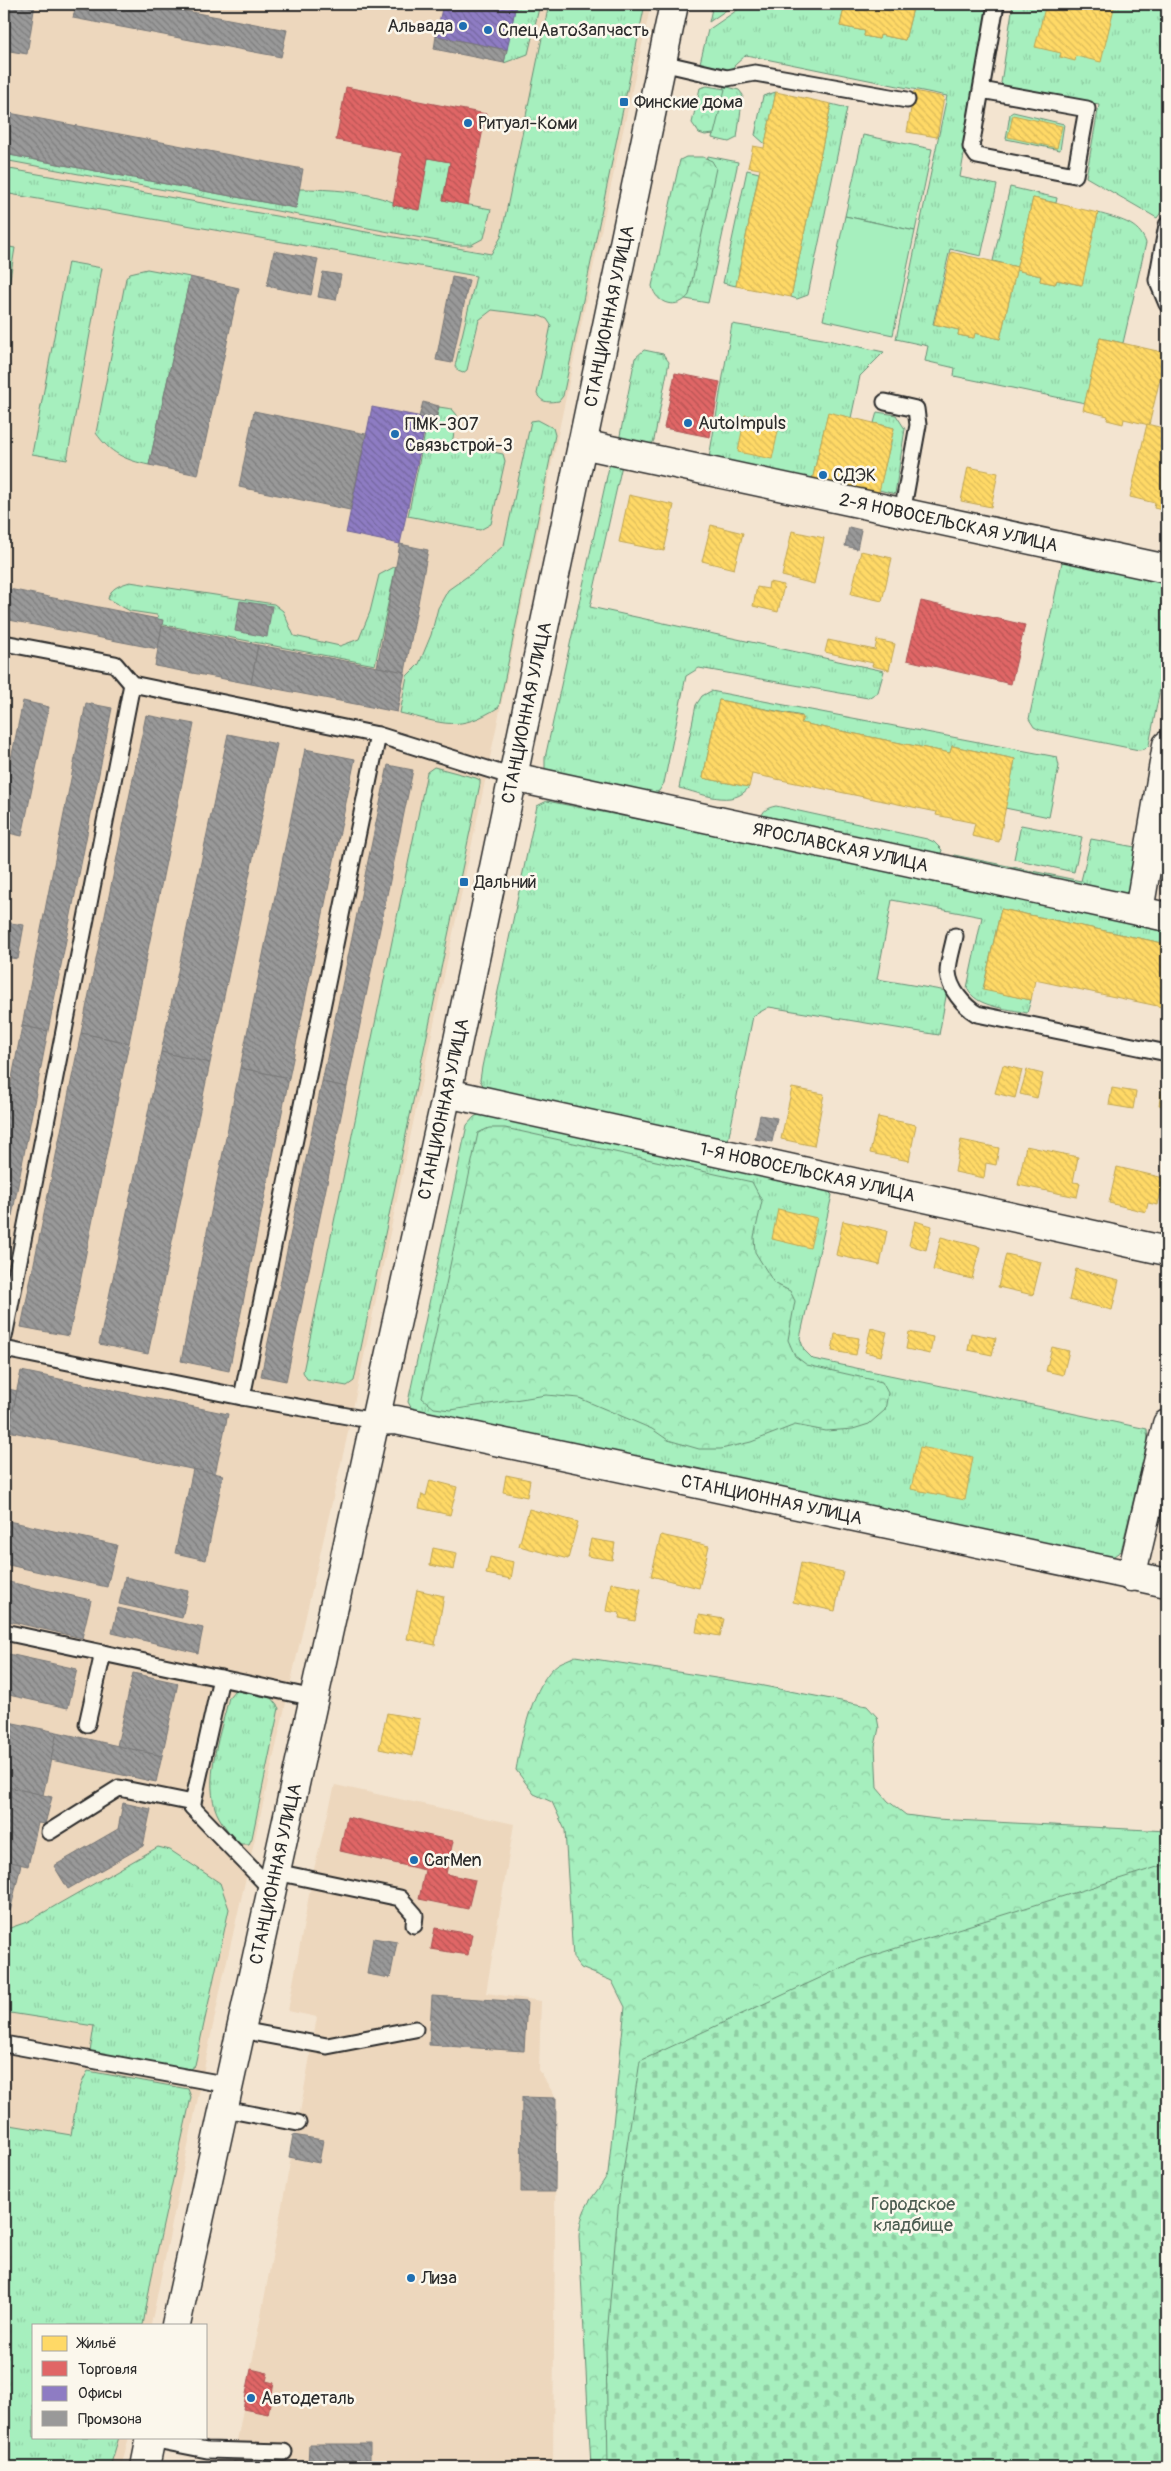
<svg xmlns="http://www.w3.org/2000/svg" width="1171" height="2471" viewBox="0 0 1171 2471" font-family="Pangolin,sans-serif">
<style>
.built{fill:#edd7bd}
.grass{fill:url(#grass-tufts);stroke:#688d74}
.forest{fill:url(#forest-crowns);stroke:#688d74}
.cemetery{fill:url(#cemetery-stones);stroke:#688d74}
.pitch{fill:#a6efbe;stroke:#688d74}
.homes{fill:url(#homes-back-hatch);stroke:#bfa554}
.shops{fill:url(#shops-back-hatch);stroke:#aa5454}
.offices{fill:url(#offices-back-hatch);stroke:#706495}
.industry{fill:url(#industry-back-hatch);stroke:#787878}
.lines{fill:none;stroke-linecap:round;stroke-linejoin:round}
.service-casing{stroke:#2b2b2b;stroke-width:19}
.minor-casing{stroke:#2b2b2b;stroke-width:31}
.tertiary-casing{stroke:#2b2b2b;stroke-width:31}
.service{stroke:#fbf7ec;stroke-width:15}
.minor{stroke:#fbf7ec;stroke-width:28}
.tertiary{stroke:#fbf7ec;stroke-width:28}
.poi-dot{fill:#1f6fb2;stroke:#fbf7ec;stroke-width:2}
.labels{text-anchor:middle;stroke-width:5;stroke-linejoin:round;paint-order:stroke}
.poi-label{font-size:18px;fill:#2b2b2b;stroke:#fbf7ec;text-anchor:start}
.street-label{font-size:18px;fill:#2b2b2b;stroke:#fbf7ec}
.park-label{font-size:18px;fill:#4a5c50;stroke:#fbf7ec}
</style>
<defs>
<pattern id="grass-tufts" width="24" height="20" patternUnits="userSpaceOnUse" patternTransform="scale(1.25)"><rect width="24" height="20" fill="#a6efbe"/><path d="M3 7l-1-3M5 7V3M7 7l1-3M15 17l-1-3M17 17v-4M19 17l1-3" fill="none" stroke="#8fcda3"/></pattern>
<pattern id="forest-crowns" width="20" height="18" patternUnits="userSpaceOnUse" patternTransform="scale(1.25)"><rect width="20" height="18" fill="#a6efbe"/><path d="M2 6a3 3 0 1 1 6 0M12 15a3 3 0 1 1 6 0" fill="none" stroke="#8fcda3"/></pattern>
<pattern id="cemetery-stones" width="16" height="16" patternUnits="userSpaceOnUse" patternTransform="scale(1.25)"><rect width="16" height="16" fill="#a6efbe"/><path d="M2 7V4a2 2 0 0 1 4 0v3zM10 15v-3a2 2 0 0 1 4 0v3z" fill="#8fcda3"/></pattern>
<pattern id="homes-back-hatch" width="6" height="6" patternUnits="userSpaceOnUse" patternTransform="scale(1.25)"><rect width="6" height="6" fill="#ffd966"/><path d="M-1 5l2 2M0 0l6 6M5-1l2 2" fill="none" stroke="#dbba59"/></pattern>
<pattern id="shops-back-hatch" width="6" height="6" patternUnits="userSpaceOnUse" patternTransform="scale(1.25)"><rect width="6" height="6" fill="#e06666"/><path d="M-1 5l2 2M0 0l6 6M5-1l2 2" fill="none" stroke="#b65454"/></pattern>
<pattern id="offices-back-hatch" width="6" height="6" patternUnits="userSpaceOnUse" patternTransform="scale(1.25)"><rect width="6" height="6" fill="#8e7cc3"/><path d="M-1 5l2 2M0 0l6 6M5-1l2 2" fill="none" stroke="#74669f"/></pattern>
<pattern id="industry-back-hatch" width="6" height="6" patternUnits="userSpaceOnUse" patternTransform="scale(1.25)"><rect width="6" height="6" fill="#999"/><path d="M-1 5l2 2M0 0l6 6M5-1l2 2" fill="none" stroke="#7d7d7d"/></pattern>
</defs>
<rect width="100%" height="100%" fill="#f3e4d0"/>
<filter id="ink" filterUnits="userSpaceOnUse"><feTurbulence type="fractalNoise" baseFrequency=".02" numOctaves="2"/><feDisplacementMap in="SourceGraphic" scale="10" xChannelSelector="R" yChannelSelector="G"/><feConvolveMatrix kernelMatrix="1 2 1 2 8 2 1 2 1" color-interpolation-filters="sRGB"/></filter>
<g filter="url(#ink)">
<g class="built">
<path d="M4,4H651L599,240L347,1437L222,1982L151,2325H34V2437H129L121,2467H4Z"/>
<path d="M335,1785L514,1824L486,1993L541,2001L539,2070L556,2098L553,2467H232L291,2158L289,2157L293,2135H296L317,2017L288,2011L313,1873Z"/>
</g>
<g class="grass">
<path d="M516,4H540L528,54L504,63Z"/>
<path d="M549,4H645L563,396L559,401C550,402 542,404 537,394L551,325L547,319L540,316L492,310L479,320L467,370L463,373L458,371L455,366L476,276L4,193V168L491,254L501,237Z"/>
<path d="M713,4H735L709,22Z"/>
<path d="M746,4H845L840,26L865,31L864,36L879,39L880,35L905,40L914,4H991L960,177L997,185L981,256L950,249L933,324L959,330L958,335L973,338L975,333L1000,339L1016,270L1041,276L1040,281L1055,284L1057,280L1081,285L1098,213C1118,219 1139,222 1146,243L1123,343L1100,338L1085,403L954,376L955,368L925,361L928,346L896,339L947,96L746,55L734,66L729,74L699,67L708,30Z"/>
<path d="M1013,4H1167V175L1162,211L1157,218L1086,177L1099,105L1005,87L1001,83Z"/>
<path d="M724,86L739,90L743,95L737,138L729,142L712,138Z"/>
<path d="M776,92L765,144L755,135L763,96Z"/>
<path d="M831,104L847,108L808,295L797,299L791,297Z"/>
<path d="M1013,112L1064,124L1060,150L1006,139L1010,114Z"/>
<path d="M863,135L932,149L915,231L845,216Z"/>
<path d="M4,154L295,208L299,189C332,189 363,191 393,202V205L418,210L428,158L450,162L443,200L491,209L484,238L471,245H459L4,160Z"/>
<path d="M708,156L738,162L708,303L680,298Z"/>
<path d="M747,170L759,173L736,286L723,283Z"/>
<path d="M1010,187L1057,198L1056,203L1033,198L1017,267L993,261Z"/>
<path d="M4,246L15,248L4,315Z"/>
<path d="M68,262L102,268L67,460L32,454Z"/>
<path d="M147,269L190,277L149,465C125,460 110,453 96,433L126,278L130,273Z"/>
<path d="M732,324L823,339L884,352L860,376L851,418L828,413L811,485L709,458Z"/>
<path d="M644,350L663,354L669,362L654,440L650,448L619,441L635,358Z"/>
<path d="M439,407L452,409L457,415L452,444L503,454L505,461L491,524L480,530L408,516L428,419L436,421Z"/>
<path d="M877,412L896,415L905,429L895,494L879,490L894,428L874,423Z"/>
<path d="M538,420L553,428L555,435L499,707C458,733 444,723 400,713L407,676L419,664L431,635L438,608L448,590L479,568L504,545L531,421Z"/>
<path d="M611,458L622,465L590,607L884,671L878,692L868,698L699,668L686,676L664,783L659,791L650,795L545,774V758Z"/>
<path d="M1071,560L1167,580V653L1149,745L1145,749L1139,750L1040,730L1034,727L1029,719L1062,562Z"/>
<path d="M396,566L375,665L159,624L157,615L130,611L108,599C110,588 120,585 130,582L274,604L283,611L294,636L340,646L359,639L370,612L379,575Z"/>
<path d="M711,691L1057,757L1059,766L1049,817L1005,808L1015,759L952,746L950,753L801,723L802,716L719,700L703,778L749,787C733,809 701,793 679,788L696,705L702,696Z"/>
<path d="M434,767L476,778L480,780V784L354,1381L347,1386L307,1379L303,1372L427,772Z"/>
<path d="M1148,778L1130,895L961,866L954,855L1081,881L1091,839L1135,847Z"/>
<path d="M547,801L893,870L1167,929V944L1001,909L983,989L1031,1000L1027,1013C1008,1008 976,1008 967,988L982,917L892,900L877,979L947,991L939,1035L769,1007L753,1016L728,1141L486,1091L480,1080L482,1067L537,806Z"/>
<path d="M776,806L927,839L934,842L942,850L939,859L760,821C763,810 766,808 776,806Z"/>
<path d="M1021,825L1082,837L1074,872L1014,859Z"/>
<path d="M484,1112L827,1190L832,1195L800,1338L804,1350L813,1359L1147,1429L1148,1440L1121,1551L1111,1558L413,1411L408,1402L467,1125L474,1117Z"/>
<path d="M235,1690L271,1698L279,1708L252,1838L249,1844H238C230,1833 219,1821 215,1808C205,1773 221,1732 229,1697Z"/>
<path d="M158,1847L170,1850L220,1883L229,1909L195,2065L189,2070L90,2052L94,2026L4,2012V1930L27,1922Z"/>
<path d="M88,2071L188,2089L191,2097L151,2280L143,2325H34V2437H119L110,2467H4V2124L71,2135C75,2113 76,2090 88,2071Z"/>
</g>
<g class="forest">
<path d="M707,86L725,89L714,134L705,135L699,133L692,123L700,88Z"/>
<path d="M686,157H703L712,161L716,168L689,295C678,310 656,305 652,286L680,160Z"/>
<path d="M489,1128H505L752,1182L762,1201L754,1237L755,1252L774,1283L790,1291L795,1301L788,1340L795,1356L807,1365L882,1382L888,1393L885,1410L869,1424L853,1429L826,1431L795,1425L751,1442L721,1449H699L668,1440L652,1429L579,1398L546,1395L451,1410L434,1408L422,1398L478,1133Z"/>
<path d="M575,1656L748,1683L867,1706L877,1717L879,1728L875,1746L877,1788L888,1801L906,1815L936,1819L1167,1831V2467H591L579,2236C582,2202 593,2200 608,2174L625,2007L612,1981L581,1968L573,1958L565,1830L552,1802L534,1794L516,1770C521,1742 533,1681 558,1664C563,1661 570,1659 575,1656Z"/>
</g>
<path class="cemetery" d="M1167,1864V2467H608L606,2347L619,2198L640,2061L861,1959Z"/>
<path class="pitch" d="M845,216L915,231L893,335L823,320Z"/>
<g class="homes">
<path d="M845,4H914L905,40L880,35L879,39L864,36L865,31L840,26Z"/>
<path d="M1046,4H1115L1101,62L1076,56L1075,61L1060,57L1061,53L1035,47Z"/>
<path d="M914,91L944,97L937,137L907,132Z"/>
<path d="M776,92L831,104L791,297L736,286L760,169L748,167L753,146L764,148Z"/>
<path d="M1013,115L1062,126L1057,148L1008,137Z"/>
<path d="M1033,198L1098,213L1082,285L1057,280L1055,284L1040,281L1041,276L1016,270Z"/>
<path d="M951,252L1017,267L1000,339L975,333L974,338L958,335L959,330L934,324Z"/>
<path d="M1100,338L1166,353L1149,425L1124,419L1123,424L1107,420L1108,416L1083,410Z"/>
<path d="M828,412L894,428L877,500L811,485Z"/>
<path d="M745,415L780,422L772,459L738,452Z"/>
<path d="M1147,424L1167,429V511L1154,508L1155,503L1130,497Z"/>
<path d="M968,467L998,473L991,507L961,501Z"/>
<path d="M629,495L674,505L664,551L619,542Z"/>
<path d="M711,525L743,533L734,569L702,561Z"/>
<path d="M792,531L824,538L814,584L782,576Z"/>
<path d="M861,551L892,558L882,601L851,594Z"/>
<path d="M769,582L784,585L778,612L753,606L757,587L768,589Z"/>
<path d="M828,640L875,650L877,640L895,644L889,670L872,666L873,663L825,652Z"/>
<path d="M719,700L803,717L801,723L950,753L952,746L1015,759L999,842L972,836L975,823L936,815L937,812L752,774L749,787L703,778Z"/>
<path d="M1001,909L1167,944V1008L1035,980L1031,1000L983,990Z"/>
<path d="M1003,1065L1022,1070L1015,1098L995,1093Z"/>
<path d="M1027,1070L1043,1074L1037,1098L1020,1094Z"/>
<path d="M792,1088L824,1094L814,1146L781,1139Z"/>
<path d="M1112,1088L1136,1092L1133,1109L1109,1105Z"/>
<path d="M1162,1088L1167,1089V1106L1159,1105Z"/>
<path d="M878,1117L916,1125L909,1161L870,1153Z"/>
<path d="M961,1140L999,1148L996,1165L986,1163L984,1178L955,1172Z"/>
<path d="M1026,1146L1078,1157L1073,1182L1080,1183L1077,1197L1018,1185Z"/>
<path d="M1117,1167L1164,1178L1158,1205L1148,1203L1146,1212L1109,1203Z"/>
<path d="M778,1209L817,1218L810,1248L772,1239Z"/>
<path d="M843,1221L887,1231L880,1265L836,1255Z"/>
<path d="M915,1221L932,1226L926,1250L909,1245Z"/>
<path d="M941,1237L980,1247L972,1279L933,1270Z"/>
<path d="M1006,1254L1041,1262L1033,1295L998,1287Z"/>
<path d="M1076,1269L1119,1280L1112,1310L1069,1300Z"/>
<path d="M871,1328L887,1332L881,1356L865,1352Z"/>
<path d="M909,1332L933,1337L930,1354L906,1349Z"/>
<path d="M971,1333L996,1338L992,1355L968,1350Z"/>
<path d="M835,1334L859,1338L856,1355L832,1351Z"/>
<path d="M1052,1347L1069,1351L1063,1375L1046,1371Z"/>
<path d="M920,1447L973,1457L965,1500L911,1489Z"/>
<path d="M506,1475L530,1480L527,1497L503,1492Z"/>
<path d="M430,1480L457,1487L450,1515L419,1508L422,1494L426,1496Z"/>
<path d="M529,1509L578,1522L568,1559L519,1546Z"/>
<path d="M661,1535L709,1546L699,1588L651,1576Z"/>
<path d="M591,1539L615,1543L612,1560L587,1556Z"/>
<path d="M433,1548L457,1553L454,1570L430,1565Z"/>
<path d="M490,1557L514,1562L511,1579L486,1574Z"/>
<path d="M801,1563L843,1572L835,1611L793,1602Z"/>
<path d="M611,1583L641,1589L635,1621L619,1618L620,1613L606,1611Z"/>
<path d="M417,1590L444,1596L435,1645L407,1639Z"/>
<path d="M699,1615L724,1619L720,1636L696,1632Z"/>
<path d="M387,1713L420,1719L413,1756L379,1749Z"/>
</g>
<g class="shops">
<path d="M346,87L486,114L468,205L443,200L450,162L428,158L419,210L393,205L402,153L336,140Z"/>
<path d="M675,373L720,382L710,437L664,428Z"/>
<path d="M921,601L1025,625L1011,684L907,660Z"/>
<path d="M347,1817L453,1841L446,1874L475,1880L468,1909L419,1899L425,1870L340,1851Z"/>
<path d="M435,1928L472,1934L468,1955L431,1949Z"/>
<path d="M251,2369L268,2373L266,2381L274,2383L268,2414L243,2409Z"/>
</g>
<g class="offices">
<path d="M443,4H516L507,50L436,36Z"/>
<path d="M372,407L427,418L400,544L346,533Z"/>
</g>
<g class="industry">
<path d="M4,4H35L27,54L4,50Z"/>
<path d="M76,4H149L287,30L281,57L73,18Z"/>
<path d="M436,36L507,50L504,63L434,49Z"/>
<path d="M4,112L303,169L296,208L4,154Z"/>
<path d="M274,251L318,259L311,295L267,286Z"/>
<path d="M323,272L341,275L336,300L318,297Z"/>
<path d="M190,277L239,288L198,475L149,465Z"/>
<path d="M452,277L469,280L452,363L436,360Z"/>
<path d="M423,402L439,406L435,420L419,417Z"/>
<path d="M254,411L366,434L350,510L239,487Z"/>
<path d="M849,527L861,530L857,549L845,546Z"/>
<path d="M400,544L428,550L405,672L377,667Z"/>
<path d="M4,588L163,620L158,649L4,619Z"/>
<path d="M240,601L272,606L267,637L235,631Z"/>
<path d="M162,626L258,645L251,684L155,666Z"/>
<path d="M258,645L405,672L397,712L251,684Z"/>
<path d="M23,701L49,707L22,836L4,832V793Z"/>
<path d="M86,703L112,708L48,1031L22,1026Z"/>
<path d="M146,715L194,724L129,1043L81,1033Z"/>
<path d="M228,734L277,744L210,1063L161,1052Z"/>
<path d="M305,749L355,759L289,1078L240,1068Z"/>
<path d="M388,765L413,770L347,1087L322,1082Z"/>
<path d="M4,922L24,925L18,959L4,957Z"/>
<path d="M22,1026L48,1031L4,1257V1120Z"/>
<path d="M81,1033L129,1043L69,1336L21,1327Z"/>
<path d="M161,1052L210,1063L148,1354L99,1344Z"/>
<path d="M240,1068L289,1078L229,1371L181,1361Z"/>
<path d="M322,1082L347,1087L286,1381L261,1376Z"/>
<path d="M760,1115L777,1118L772,1142L755,1139Z"/>
<path d="M21,1371L228,1414L215,1474L8,1431Z"/>
<path d="M4,1388L17,1391L4,1453Z"/>
<path d="M193,1469L223,1475L206,1560L175,1553Z"/>
<path d="M4,1520L117,1545L107,1587L4,1564Z"/>
<path d="M125,1577L188,1591L182,1618L119,1604Z"/>
<path d="M4,1581L91,1600L82,1638L4,1620Z"/>
<path d="M118,1608L203,1628L198,1653L112,1633Z"/>
<path d="M4,1653L77,1669L68,1708L4,1694Z"/>
<path d="M133,1673L178,1683L162,1756L117,1746Z"/>
<path d="M4,1721L57,1732L43,1795L4,1786Z"/>
<path d="M57,1732L162,1756L156,1782L51,1760Z"/>
<path d="M4,1786L52,1797L45,1824L38,1823L28,1866L4,1861Z"/>
<path d="M123,1803L151,1809L143,1846L68,1889L54,1866L118,1829Z"/>
<path d="M4,1861L21,1864L8,1921L4,1920Z"/>
<path d="M373,1938L397,1942L390,1978L367,1974Z"/>
<path d="M432,1996L527,2002L524,2051L429,2045Z"/>
<path d="M522,2097L556,2098L555,2192H521Z"/>
<path d="M293,2135L323,2140L319,2163L289,2157Z"/>
<path d="M309,2444H370V2467H271V2465H308Z"/>
<path d="M233,2462L271,2465V2467H232Z"/>
</g>
<g class="lines">
<defs>
<g id="service">
<path d="M662,63L727,78L755,73L907,100"/>
<path d="M981,90L1087,109L1075,175L977,156L971,147L996,4"/>
<path d="M1167,225L1157,280L1167,304"/>
<path d="M885,402L916,409L918,425L902,513"/>
<path d="M4,643L115,664L132,684L378,735L513,777"/>
<path d="M955,936C953,947 948,961 948,972C949,989 964,1006 977,1014L1167,1053"/>
<path d="M4,1337L132,684"/>
<path d="M4,1349L242,1397"/>
<path d="M375,1421L242,1397L378,735"/>
<path d="M4,1632L314,1698"/>
<path d="M221,1678L192,1807L272,1890"/>
<path d="M87,1724L103,1653"/>
<path d="M49,1832L119,1788L193,1803"/>
<path d="M276,1872L400,1898L415,1915L414,1925"/>
<path d="M241,2030L327,2046L415,2029"/>
<path d="M4,2044L229,2085"/>
<path d="M224,2109L298,2123"/>
<path d="M151,2439L207,2450L284,2452"/>
</g>
<g id="minor">
<path id="s1" d="M582,444L1167,569"/>
<path id="s2" d="M513,777L1167,917"/>
<path d="M1139,911L1167,745"/>
<path id="s3" d="M447,1093L1167,1251"/>
<path id="s4" d="M375,1421L396,1420L1167,1583"/>
<path d="M1131,1577L1167,1424"/>
</g>
<g id="tertiary">
<path id="s5" d="M176,2325L447,1093L674,4"/>
<path d="M145,2467L151,2437"/>
</g>
</defs>
<use href="#service" class="service-casing"/>
<use href="#minor" class="minor-casing"/>
<use href="#tertiary" class="tertiary-casing"/>
<use href="#service" class="service"/>
<use href="#minor" class="minor"/>
<use href="#tertiary" class="tertiary"/>
</g>
</g>
<g class="poi-dot">
<circle cx="463" cy="26" r="5"/>
<circle cx="488" cy="30" r="5"/>
<rect x="619" y="97" width="10" height="10" rx="2.5"/>
<circle cx="468" cy="123" r="5"/>
<circle cx="688" cy="423" r="5"/>
<circle cx="395" cy="434" r="5"/>
<circle cx="823" cy="475" r="5"/>
<rect x="459" y="877" width="10" height="10" rx="2.5"/>
<circle cx="414" cy="1860" r="5"/>
<circle cx="411" cy="2278" r="5"/>
<circle cx="251" cy="2398" r="5"/>
</g>
<g class="labels">
<g class="poi-label">
<text x="453" y="32" text-anchor="end">Альвада</text>
<text x="498" y="36">СпецАвтоЗапчасть</text>
<text x="634" y="108">Финские дома</text>
<text x="478" y="129">Ритуал-Коми</text>
<text x="698" y="429">AutoImpuls</text>
<text x="405" y="430">ПМК-307<tspan x="405" dy="21">Связьстрой-3</tspan></text>
<text x="833" y="481">СДЭК</text>
<text x="474" y="888">Дальний</text>
<text x="424" y="1866">CarMen</text>
<text x="421" y="2284">Лиза</text>
<text x="261" y="2404">Автодеталь</text>
</g>
<g class="street-label">
<text dy="6" stroke="none"><textPath href="#s5" startOffset="2055">СТАНЦИОННАЯ УЛИЦА</textPath></text>
<text dy="6" stroke="none"><textPath href="#s1" startOffset="375">2-Я НОВОСЕЛЬСКАЯ УЛИЦА</textPath></text>
<text dy="6" stroke="none"><textPath href="#s5" startOffset="1650">СТАНЦИОННАЯ УЛИЦА</textPath></text>
<text dy="6" stroke="none"><textPath href="#s2" startOffset="335">ЯРОСЛАВСКАЯ УЛИЦА</textPath></text>
<text dy="6" stroke="none"><textPath href="#s5" startOffset="1245">СТАНЦИОННАЯ УЛИЦА</textPath></text>
<text dy="6" stroke="none"><textPath href="#s3" startOffset="369">1-Я НОВОСЕЛЬСКАЯ УЛИЦА</textPath></text>
<text dy="6" stroke="none"><textPath href="#s4" startOffset="405">СТАНЦИОННАЯ УЛИЦА</textPath></text>
<text dy="6" stroke="none"><textPath href="#s5" startOffset="462">СТАНЦИОННАЯ УЛИЦА</textPath></text>
</g>
<g class="park-label">
<text x="913" y="2210">Городское<tspan x="913" dy="21">кладбище</tspan></text>
</g>
</g>
<rect width="1171" height="2471" fill="none" stroke="#fbf7ec" stroke-width="20"/>
<rect x="10" y="10" width="1151" height="2451" fill="none" stroke="#2b2b2b" stroke-width="2" filter="url(#ink)"/>
<rect x="32" y="2324" width="175" height="115" fill="#fbf7ec" stroke="#a8a59f"/>
<rect x="42" y="2336" width="25" height="15" fill="#ffd966" stroke="#a8a59f"/>
<text x="78" y="2348" font-size="15" fill="#2b2b2b">Жильё</text>
<rect x="42" y="2361" width="25" height="15" fill="#e06666" stroke="#a8a59f"/>
<text x="78" y="2374" font-size="15" fill="#2b2b2b">Торговля</text>
<rect x="42" y="2386" width="25" height="15" fill="#8e7cc3" stroke="#a8a59f"/>
<text x="78" y="2398" font-size="15" fill="#2b2b2b">Офисы</text>
<rect x="42" y="2411" width="25" height="15" fill="#999999" stroke="#a8a59f"/>
<text x="78" y="2424" font-size="15" fill="#2b2b2b">Промзона</text>
</svg>
